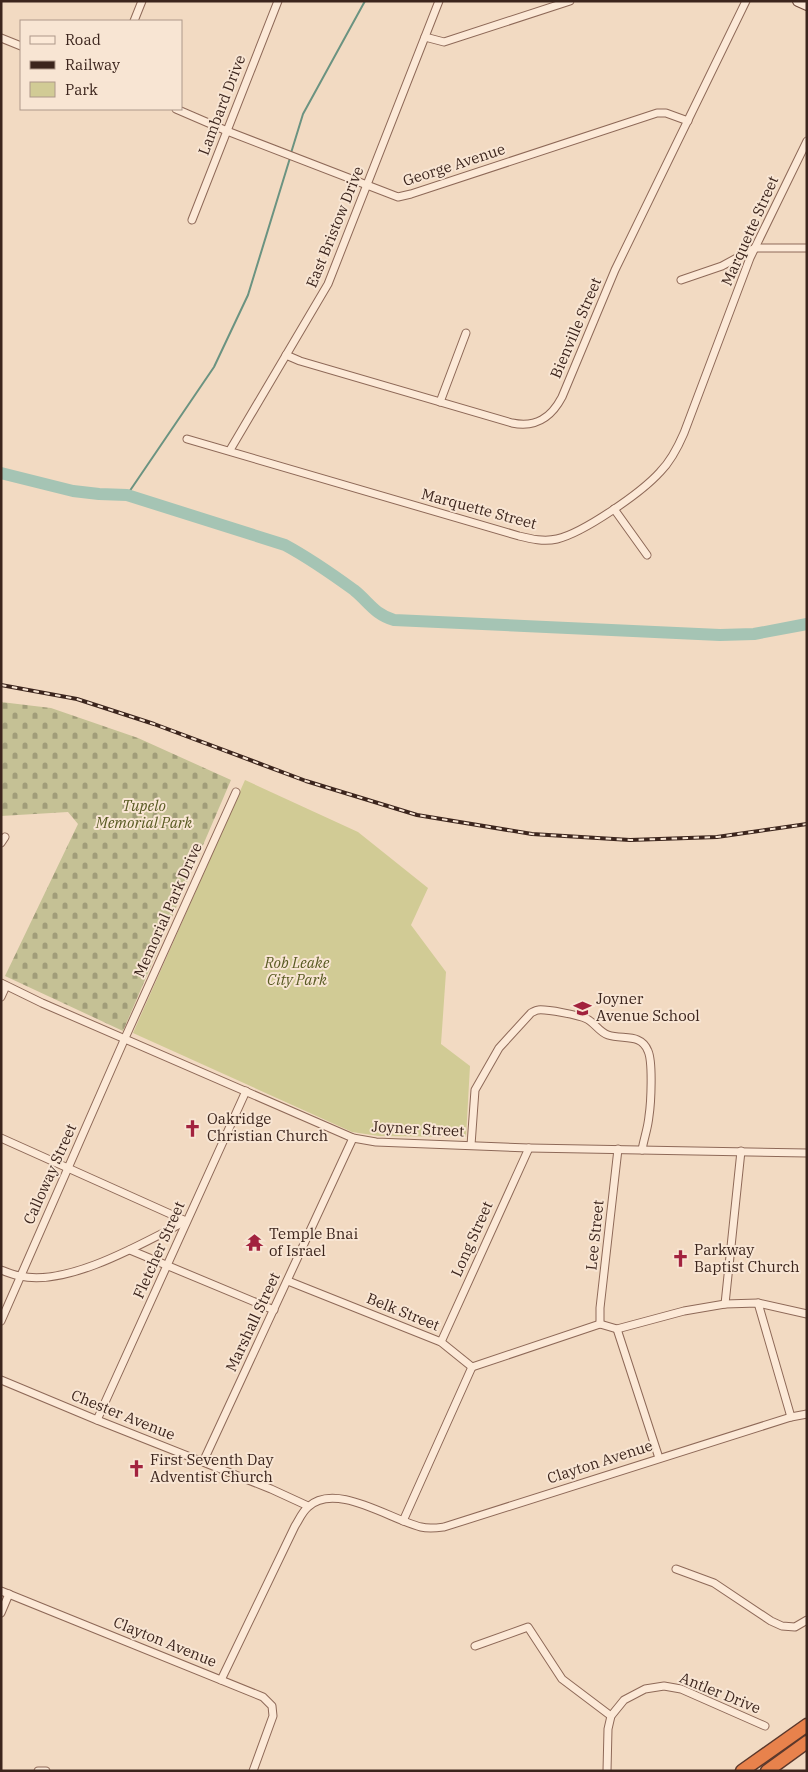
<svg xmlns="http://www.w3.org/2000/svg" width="808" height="1772" viewBox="0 0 808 1772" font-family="'IBM Plex Serif',serif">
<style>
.cemetery{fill:url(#cemetery-stones)}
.green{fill:#d1cb95}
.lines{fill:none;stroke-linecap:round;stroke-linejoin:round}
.stream{stroke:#6b9381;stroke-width:2}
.river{stroke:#a5c4b4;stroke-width:12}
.street-casing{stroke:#8e6958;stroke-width:9}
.secondary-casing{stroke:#6f4a3b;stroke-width:12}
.highway-casing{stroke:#5b382c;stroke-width:15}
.street{stroke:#fce9d7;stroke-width:7}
.secondary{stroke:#fce9d7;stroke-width:10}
.highway{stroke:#e8824c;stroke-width:12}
.rail-casing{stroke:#3c251d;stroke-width:4}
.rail{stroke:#f8e5d3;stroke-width:2;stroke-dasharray:5.5;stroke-linecap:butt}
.labels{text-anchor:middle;stroke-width:4;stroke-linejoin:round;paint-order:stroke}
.street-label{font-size:15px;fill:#3c251d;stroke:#f8e5d3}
.park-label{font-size:15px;font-style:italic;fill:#585a22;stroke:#f8e5d3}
.poi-label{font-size:15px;fill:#3c251d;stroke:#f8e5d3;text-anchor:start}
</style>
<defs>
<pattern id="cemetery-stones" width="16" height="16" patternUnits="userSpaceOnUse" patternTransform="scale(1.25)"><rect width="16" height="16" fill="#c5c195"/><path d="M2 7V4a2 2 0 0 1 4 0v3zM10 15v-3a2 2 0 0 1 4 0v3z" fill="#a19d79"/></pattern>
</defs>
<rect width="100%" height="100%" fill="#f2dac2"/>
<path class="cemetery" d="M1,702L51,708L138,738L231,780L123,1031L5,976L78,824L68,812L1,816Z"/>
<path class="green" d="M245,780L358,832L428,888L411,925L446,972L441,1044L470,1066L466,1137L379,1136L352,1132L133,1033Z"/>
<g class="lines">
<g class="stream">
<path d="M291,153L303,114L365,1"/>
<path d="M127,495L214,367L248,295L290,158"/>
</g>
<path class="river" d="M1,473L73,491L99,494L127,495L285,545C309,558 332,574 354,590C369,602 374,614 394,620L720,635L754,634L807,624"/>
<defs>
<g id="street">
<path d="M134,21L142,1"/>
<path d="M425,37L444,42L570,1"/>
<path d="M1,38L21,46"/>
<path d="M176,109L227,131L398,197L411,194L657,113H666L688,121"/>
<path d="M192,220L278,1"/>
<path d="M681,280L722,266L755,248H807"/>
<path d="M286,355L300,361L512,423C536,428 551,418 562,397L615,270L746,1"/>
<path d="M440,402L466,333"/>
<path d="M187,439L519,536C531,539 544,542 557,539C583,533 641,493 660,472C671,461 678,447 684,433L750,258L807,141"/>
<path d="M230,450L328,284L439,1"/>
<path d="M614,509L647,555"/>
<path d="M1,843L5,837"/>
<path d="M1,983L42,1003L353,1138L376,1142L529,1148L807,1153"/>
<path d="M1,997L6,986"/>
<path d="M1,1138L186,1221"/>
<path d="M471,1145L475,1090L499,1048L531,1013C533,1012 536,1010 538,1010C546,1009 579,1015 587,1019C595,1023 599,1032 608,1035C623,1040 641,1033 648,1051C653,1062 651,1103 649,1116C648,1128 644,1138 642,1150"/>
<path d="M130,1250L274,1310"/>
<path d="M1,1270C7,1272 13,1275 20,1276C68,1287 143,1243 186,1221"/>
<path d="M288,1281L441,1342L472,1367L600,1324L617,1329L684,1311L725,1304L758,1303L807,1314"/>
<path d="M758,1303L791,1417"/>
<path d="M725,1304L741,1151"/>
<path d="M1,1321L125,1038L236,792"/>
<path d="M600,1324V1308L618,1149"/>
<path d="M617,1329L659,1458"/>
<path d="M441,1342L529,1148"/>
<path d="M1,1380L97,1420L271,1489L308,1506"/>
<path d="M97,1420L246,1091"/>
<path d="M203,1462L353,1138"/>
<path d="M403,1521L472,1367"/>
<path d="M676,1569L714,1583L771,1621L782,1626L795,1627L807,1620"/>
<path d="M1,1591L263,1697L272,1706L273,1716L253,1771"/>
<path d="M1,1613L9,1594"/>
<path d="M475,1646L528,1627L562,1679L611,1716"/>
<path d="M221,1680L295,1526C299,1520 302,1512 308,1507C335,1481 391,1520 421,1527C429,1529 436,1528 444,1527L791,1417L807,1414"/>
<path d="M38,1771H46"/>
<path d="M607,1771L608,1729L611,1716L624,1700L645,1689L664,1686L681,1689L765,1726"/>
</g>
<path id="secondary" d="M798,1L807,5"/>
<g id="highway">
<path d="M742,1771L807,1725"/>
<path d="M767,1771L807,1742"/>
</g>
</defs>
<use href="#street" class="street-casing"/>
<use href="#secondary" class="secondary-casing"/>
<use href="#highway" class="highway-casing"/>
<use href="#street" class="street"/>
<use href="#secondary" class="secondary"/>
<use href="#highway" class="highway"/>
<defs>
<path id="rail" d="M1,685L77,699L154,724L306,781L417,815L532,834L630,840L717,837L807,824"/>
</defs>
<use href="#rail" class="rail-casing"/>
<use href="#rail" class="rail"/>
</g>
<defs>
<symbol id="school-bare" viewBox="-9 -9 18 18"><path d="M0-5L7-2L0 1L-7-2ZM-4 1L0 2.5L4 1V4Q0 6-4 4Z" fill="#a2223e" stroke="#f8e5d3" stroke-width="2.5" paint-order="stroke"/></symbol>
<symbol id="church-bare" viewBox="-9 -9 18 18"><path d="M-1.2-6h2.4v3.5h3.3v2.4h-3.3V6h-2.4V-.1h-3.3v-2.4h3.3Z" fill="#a2223e" stroke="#f8e5d3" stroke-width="2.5" paint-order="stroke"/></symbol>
<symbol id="temple-bare" viewBox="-9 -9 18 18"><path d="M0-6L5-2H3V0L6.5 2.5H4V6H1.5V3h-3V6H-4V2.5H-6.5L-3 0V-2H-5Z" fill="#a2223e" stroke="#f8e5d3" stroke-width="2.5" paint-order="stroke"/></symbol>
</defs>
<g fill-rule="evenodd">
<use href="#school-bare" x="570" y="996" width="25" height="25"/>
<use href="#church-bare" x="180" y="1116" width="25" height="25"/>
<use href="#temple-bare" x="242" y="1230" width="25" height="25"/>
<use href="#church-bare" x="668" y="1246" width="25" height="25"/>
<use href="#church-bare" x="124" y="1456" width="25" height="25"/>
</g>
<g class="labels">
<g class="street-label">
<text transform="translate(222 105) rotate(-69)" y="5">Lambard Drive</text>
<text transform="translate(454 165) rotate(-18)" y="5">George Avenue</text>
<text transform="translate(335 227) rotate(-68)" y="5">East Bristow Drive</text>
<text transform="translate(750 231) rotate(-66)" y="5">Marquette Street</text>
<text transform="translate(576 328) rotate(-67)" y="5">Bienville Street</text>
<text transform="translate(479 509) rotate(15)" y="5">Marquette Street</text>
<text transform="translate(168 910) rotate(-66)" y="5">Memorial Park Drive</text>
<text transform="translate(418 1129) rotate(3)" y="5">Joyner Street</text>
<text transform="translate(50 1174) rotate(-66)" y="5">Calloway Street</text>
<text transform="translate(595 1235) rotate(-84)" y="5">Lee Street</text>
<text transform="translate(472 1239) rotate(-66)" y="5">Long Street</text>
<text transform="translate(159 1250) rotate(-66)" y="5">Fletcher Street</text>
<text transform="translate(403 1312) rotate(22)" y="5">Belk Street</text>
<text transform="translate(253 1322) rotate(-65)" y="5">Marshall Street</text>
<text transform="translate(123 1415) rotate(22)" y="5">Chester Avenue</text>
<text transform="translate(600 1462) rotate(-18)" y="5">Clayton Avenue</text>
<text transform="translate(165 1642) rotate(22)" y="5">Clayton Avenue</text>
<text transform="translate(720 1693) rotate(22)" y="5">Antler Drive</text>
</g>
<g class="park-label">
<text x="144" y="811">Tupelo<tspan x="144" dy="17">Memorial Park</tspan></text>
<text x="297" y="968">Rob Leake<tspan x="297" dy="17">City Park</tspan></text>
</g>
<g class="poi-label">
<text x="596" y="1004">Joyner<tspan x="596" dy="17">Avenue School</tspan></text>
<text x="207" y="1124">Oakridge<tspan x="207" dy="17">Christian Church</tspan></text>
<text x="269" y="1239">Temple Bnai<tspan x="269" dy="17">of Israel</tspan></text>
<text x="694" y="1255">Parkway<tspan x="694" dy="17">Baptist Church</tspan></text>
<text x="150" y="1465">First Seventh Day<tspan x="150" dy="17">Adventist Church</tspan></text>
</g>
</g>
<rect width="808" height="1772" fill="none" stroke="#3c251d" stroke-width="5"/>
<rect x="20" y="20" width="162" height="90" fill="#f8e5d3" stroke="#ad988a"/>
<rect x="30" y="36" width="25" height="8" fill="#fce9d7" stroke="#ad988a"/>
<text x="65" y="45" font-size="15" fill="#3c251d">Road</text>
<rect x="30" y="61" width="25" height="8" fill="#3c251d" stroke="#ad988a"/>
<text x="65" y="70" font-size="15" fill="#3c251d">Railway</text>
<rect x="30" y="82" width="25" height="15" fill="#d1cb95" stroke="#ad988a"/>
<text x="65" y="95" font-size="15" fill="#3c251d">Park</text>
</svg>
